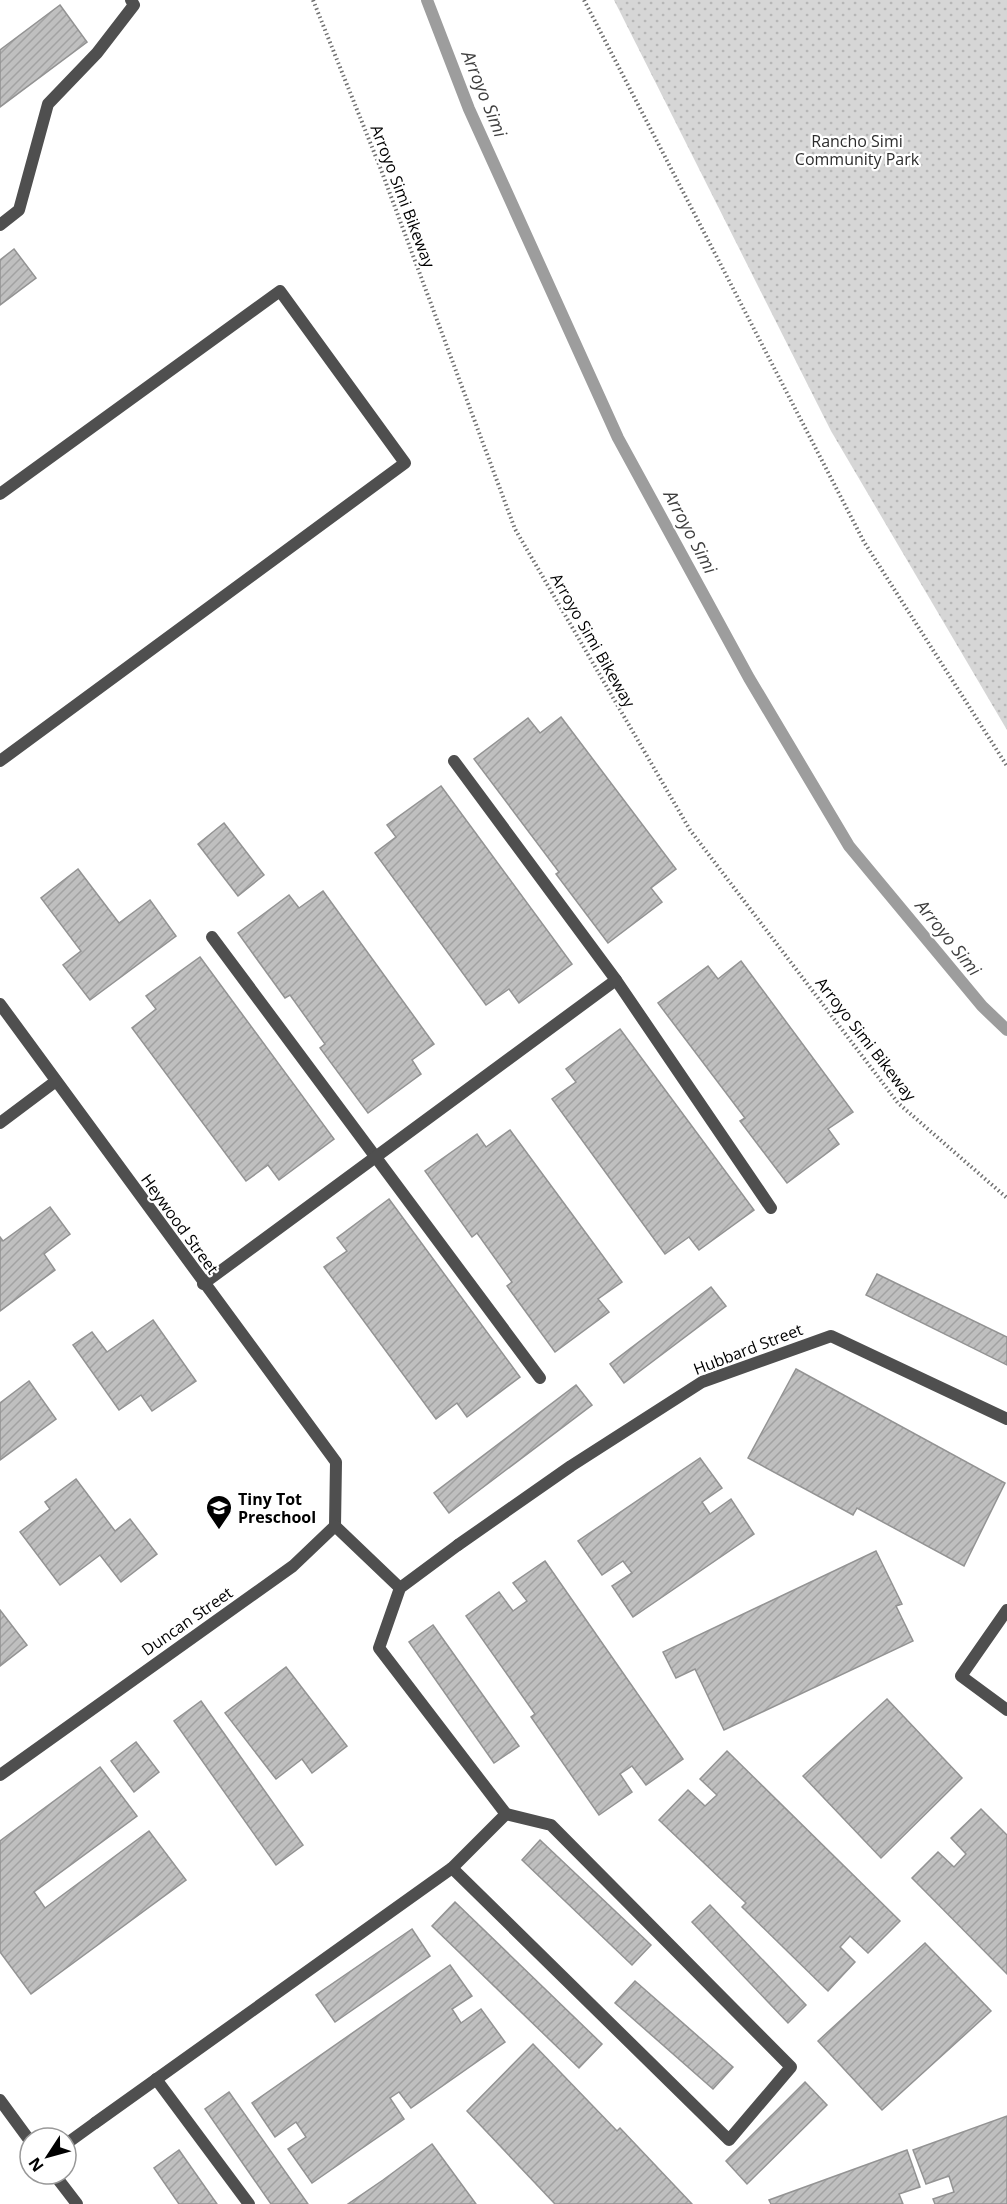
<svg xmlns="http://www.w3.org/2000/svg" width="1007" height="2204" viewBox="0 0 1007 2204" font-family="'Open Sans',sans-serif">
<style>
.park{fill:url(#park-dots)}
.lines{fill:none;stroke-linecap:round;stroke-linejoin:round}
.stream{stroke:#9d9d9d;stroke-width:12}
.building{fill:url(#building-hatch);stroke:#939393;stroke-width:1.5}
.path{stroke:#717171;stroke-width:4;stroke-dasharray:1.5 3;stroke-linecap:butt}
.service{stroke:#4f4f4f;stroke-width:12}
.minor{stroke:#4f4f4f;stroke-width:12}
.tertiary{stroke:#4f4f4f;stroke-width:12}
.labels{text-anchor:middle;stroke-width:4.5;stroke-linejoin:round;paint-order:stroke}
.park-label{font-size:16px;fill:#2d2d2d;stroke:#fff}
.street-label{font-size:16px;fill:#000;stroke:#fff}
.poi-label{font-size:16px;font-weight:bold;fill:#000;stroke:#fff;text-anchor:start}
.water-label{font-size:18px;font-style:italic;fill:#3e3e3e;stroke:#fff}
</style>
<defs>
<pattern id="park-dots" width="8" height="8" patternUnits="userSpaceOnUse" patternTransform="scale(1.5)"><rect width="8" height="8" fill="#d6d6d6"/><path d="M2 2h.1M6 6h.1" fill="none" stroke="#b6b6b6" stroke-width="1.8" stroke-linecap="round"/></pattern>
<pattern id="building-hatch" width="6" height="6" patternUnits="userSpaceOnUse" patternTransform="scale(1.5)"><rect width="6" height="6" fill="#bfbfbf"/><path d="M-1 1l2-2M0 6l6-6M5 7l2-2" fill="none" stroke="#a2a2a2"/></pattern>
</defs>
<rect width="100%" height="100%" fill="#fff"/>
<path class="park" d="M614,0H1007V730L831,431Z"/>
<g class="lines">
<path class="stream" d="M427,0L469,109L618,438L749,678L849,846L982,1006L1007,1030"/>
</g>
<g class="building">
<path d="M60,5L87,42L0,107V50Z"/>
<path d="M14,249L36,278L0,305V260Z"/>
<path d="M561,717L676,869L651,888L662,902L608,943L556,874L559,872L474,759L528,718L540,733Z"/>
<path d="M441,786L572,964L519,1003L509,989L486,1005L375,853L396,837L387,825Z"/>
<path d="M224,823L264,875L238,896L198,844Z"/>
<path d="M78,869L119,923L150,900L176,936L90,1000L63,965L81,951L41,898Z"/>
<path d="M323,891L434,1044L412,1060L421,1074L368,1113L320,1048L325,1044L290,995L285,998L238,933L289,895L299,908Z"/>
<path d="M200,957L334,1139L279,1180L268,1165L246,1181L132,1028L156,1009L146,996Z"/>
<path d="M741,961L853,1112L828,1129L839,1144L787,1183L740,1121L745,1118L658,1003L708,966L718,979Z"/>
<path d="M620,1029L754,1210L699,1250L689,1237L665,1254L552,1099L576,1082L566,1069Z"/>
<path d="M510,1130L622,1282L598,1299L609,1312L555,1352L507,1286L512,1282L477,1233L472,1237L425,1171L477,1134L486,1147Z"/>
<path d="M389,1199L520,1377L467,1417L457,1403L436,1419L324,1267L347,1251L337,1238Z"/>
<path d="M50,1207L70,1234L44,1254L55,1270L0,1311V1237L3,1241Z"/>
<path d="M877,1274L1007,1337V1365L866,1295Z"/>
<path d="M711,1287L726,1306L624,1383L610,1364Z"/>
<path d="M153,1320L196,1381L152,1411L141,1395L119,1410L73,1345L92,1332L107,1352Z"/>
<path d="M796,1369L1005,1483L964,1566L857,1508L853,1515L748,1458Z"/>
<path d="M29,1381L56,1419L0,1460V1403Z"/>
<path d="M576,1385L592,1405L449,1513L434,1493Z"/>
<path d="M700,1458L722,1488L702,1502L710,1514L731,1499L754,1534L633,1617L612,1586L632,1573L623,1561L602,1575L578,1541Z"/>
<path d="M76,1479L115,1531L130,1519L157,1554L121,1582L100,1555L60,1585L20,1532L50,1509L45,1502Z"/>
<path d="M876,1551L902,1604L896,1606L913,1641L724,1730L695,1669L676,1678L663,1652Z"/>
<path d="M545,1561L683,1759L646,1785L632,1766L620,1774L632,1792L599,1815L531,1717L535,1714L466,1616L499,1592L513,1611L527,1601L513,1583Z"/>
<path d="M0,1610L27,1645L0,1666Z"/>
<path d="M433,1625L519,1746L494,1763L409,1642Z"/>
<path d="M286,1667L347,1746L312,1773L302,1759L276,1779L225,1713Z"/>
<path d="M887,1699L962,1778L881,1858L803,1776Z"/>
<path d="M201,1701L303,1845L276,1865L174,1721Z"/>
<path d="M136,1742L159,1772L134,1792L111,1761Z"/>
<path d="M727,1751L900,1921L868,1953L850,1936L840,1947L855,1962L828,1991L742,1907L746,1903L659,1820L688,1790L705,1806L717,1795L700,1779Z"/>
<path d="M100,1767L137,1816L34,1892L45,1908L149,1831L186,1880L31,1994L0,1952V1841Z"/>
<path d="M981,1809L1007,1835V1974L912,1878L938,1852L954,1867L966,1854L951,1838Z"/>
<path d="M540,1840L651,1945L632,1965L522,1860Z"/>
<path d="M455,1902L602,2044L579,2068L432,1926Z"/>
<path d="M710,1905L806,2005L788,2023L692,1922Z"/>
<path d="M412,1929L430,1956L335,2022L316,1995Z"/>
<path d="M925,1943L991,2011L882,2110L818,2041Z"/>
<path d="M450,1965L472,1996L452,2009L461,2023L481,2009L505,2042L411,2108L399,2092L390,2098L404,2119L312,2183L288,2149L306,2137L296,2122L275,2137L252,2103Z"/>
<path d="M635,1981L733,2067L713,2089L615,2003Z"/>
<path d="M533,2044L617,2131L620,2128L692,2204H555L467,2111Z"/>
<path d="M805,2082L827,2105L747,2184L726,2161Z"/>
<path d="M229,2092L308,2204H271L205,2109Z"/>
<path d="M1007,2116V2204H935L933,2199L954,2192L949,2176L926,2184L913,2150Z"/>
<path d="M432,2144L476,2204H348L383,2180Z"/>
<path d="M179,2150L217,2204H179L154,2168Z"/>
<path d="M907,2150L920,2187L899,2194L903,2204H771L769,2200Z"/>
</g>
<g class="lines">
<g class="path">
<path d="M313,0L380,167L515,529L690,830L898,1103L1007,1198"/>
<path d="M584,0L864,542L1007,766"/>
</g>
<g class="service">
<path d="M0,225L19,210L48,104L97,53L134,5L131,0"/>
<path d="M454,761L616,980L771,1208"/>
<path d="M212,937L540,1378"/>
<path d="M203,1284L616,980"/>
<path d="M1007,1610L961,1676L1007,1710"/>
<path d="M452,1868L729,2140L791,2067L551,1825L506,1814"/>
<path d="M156,2079L249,2204"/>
<path d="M95,2123L452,1868L506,1814L379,1648L400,1588L458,1545"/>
</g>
<g class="minor">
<path d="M0,494L280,291L405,463L0,761"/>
<path d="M0,1004L336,1462L335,1526L293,1566L0,1775"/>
<path d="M0,1123L56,1081"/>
<path d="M335,1526L400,1588"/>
<path d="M458,1545L571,1466L702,1382L831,1336L1007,1419"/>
<path d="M66,2144L95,2123"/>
</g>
<g class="tertiary">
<path d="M0,2100L30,2141"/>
<path d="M54,2174L77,2204"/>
</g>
</g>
<defs>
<symbol id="school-pin" viewBox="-11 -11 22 30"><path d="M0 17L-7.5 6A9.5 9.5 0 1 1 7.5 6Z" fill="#000" stroke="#fff"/><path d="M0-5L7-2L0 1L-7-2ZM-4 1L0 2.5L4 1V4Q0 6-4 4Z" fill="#fff"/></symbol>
</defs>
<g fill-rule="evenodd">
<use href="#school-pin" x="204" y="1493" width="30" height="40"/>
</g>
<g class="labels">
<g class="park-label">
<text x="857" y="147">Rancho Simi<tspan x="857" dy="18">Community Park</tspan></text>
</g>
<g class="street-label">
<text transform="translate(403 196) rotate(69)" y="6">Arroyo Simi Bikeway</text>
<text transform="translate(593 640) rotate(60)" y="6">Arroyo Simi Bikeway</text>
<text transform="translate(866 1039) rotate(52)" y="6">Arroyo Simi Bikeway</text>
<text transform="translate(180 1224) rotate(54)" y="6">Heywood Street</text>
<text transform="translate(748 1349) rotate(-21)" y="6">Hubbard Street</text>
<text transform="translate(187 1621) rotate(-35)" y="6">Duncan Street</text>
</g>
<g class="poi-label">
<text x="238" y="1505">Tiny Tot<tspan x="238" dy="18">Preschool</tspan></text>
</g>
<g class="water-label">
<text transform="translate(484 94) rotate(68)" y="6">Arroyo Simi</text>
<text transform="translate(690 532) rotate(62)" y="6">Arroyo Simi</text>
<text transform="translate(948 938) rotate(51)" y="6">Arroyo Simi</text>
</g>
</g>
<g transform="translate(48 2156) rotate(234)"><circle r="28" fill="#ffffff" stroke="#999999" stroke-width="1.5"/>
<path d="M0-4.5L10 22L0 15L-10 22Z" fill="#000000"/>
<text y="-9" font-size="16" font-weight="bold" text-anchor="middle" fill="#000000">N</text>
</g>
</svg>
